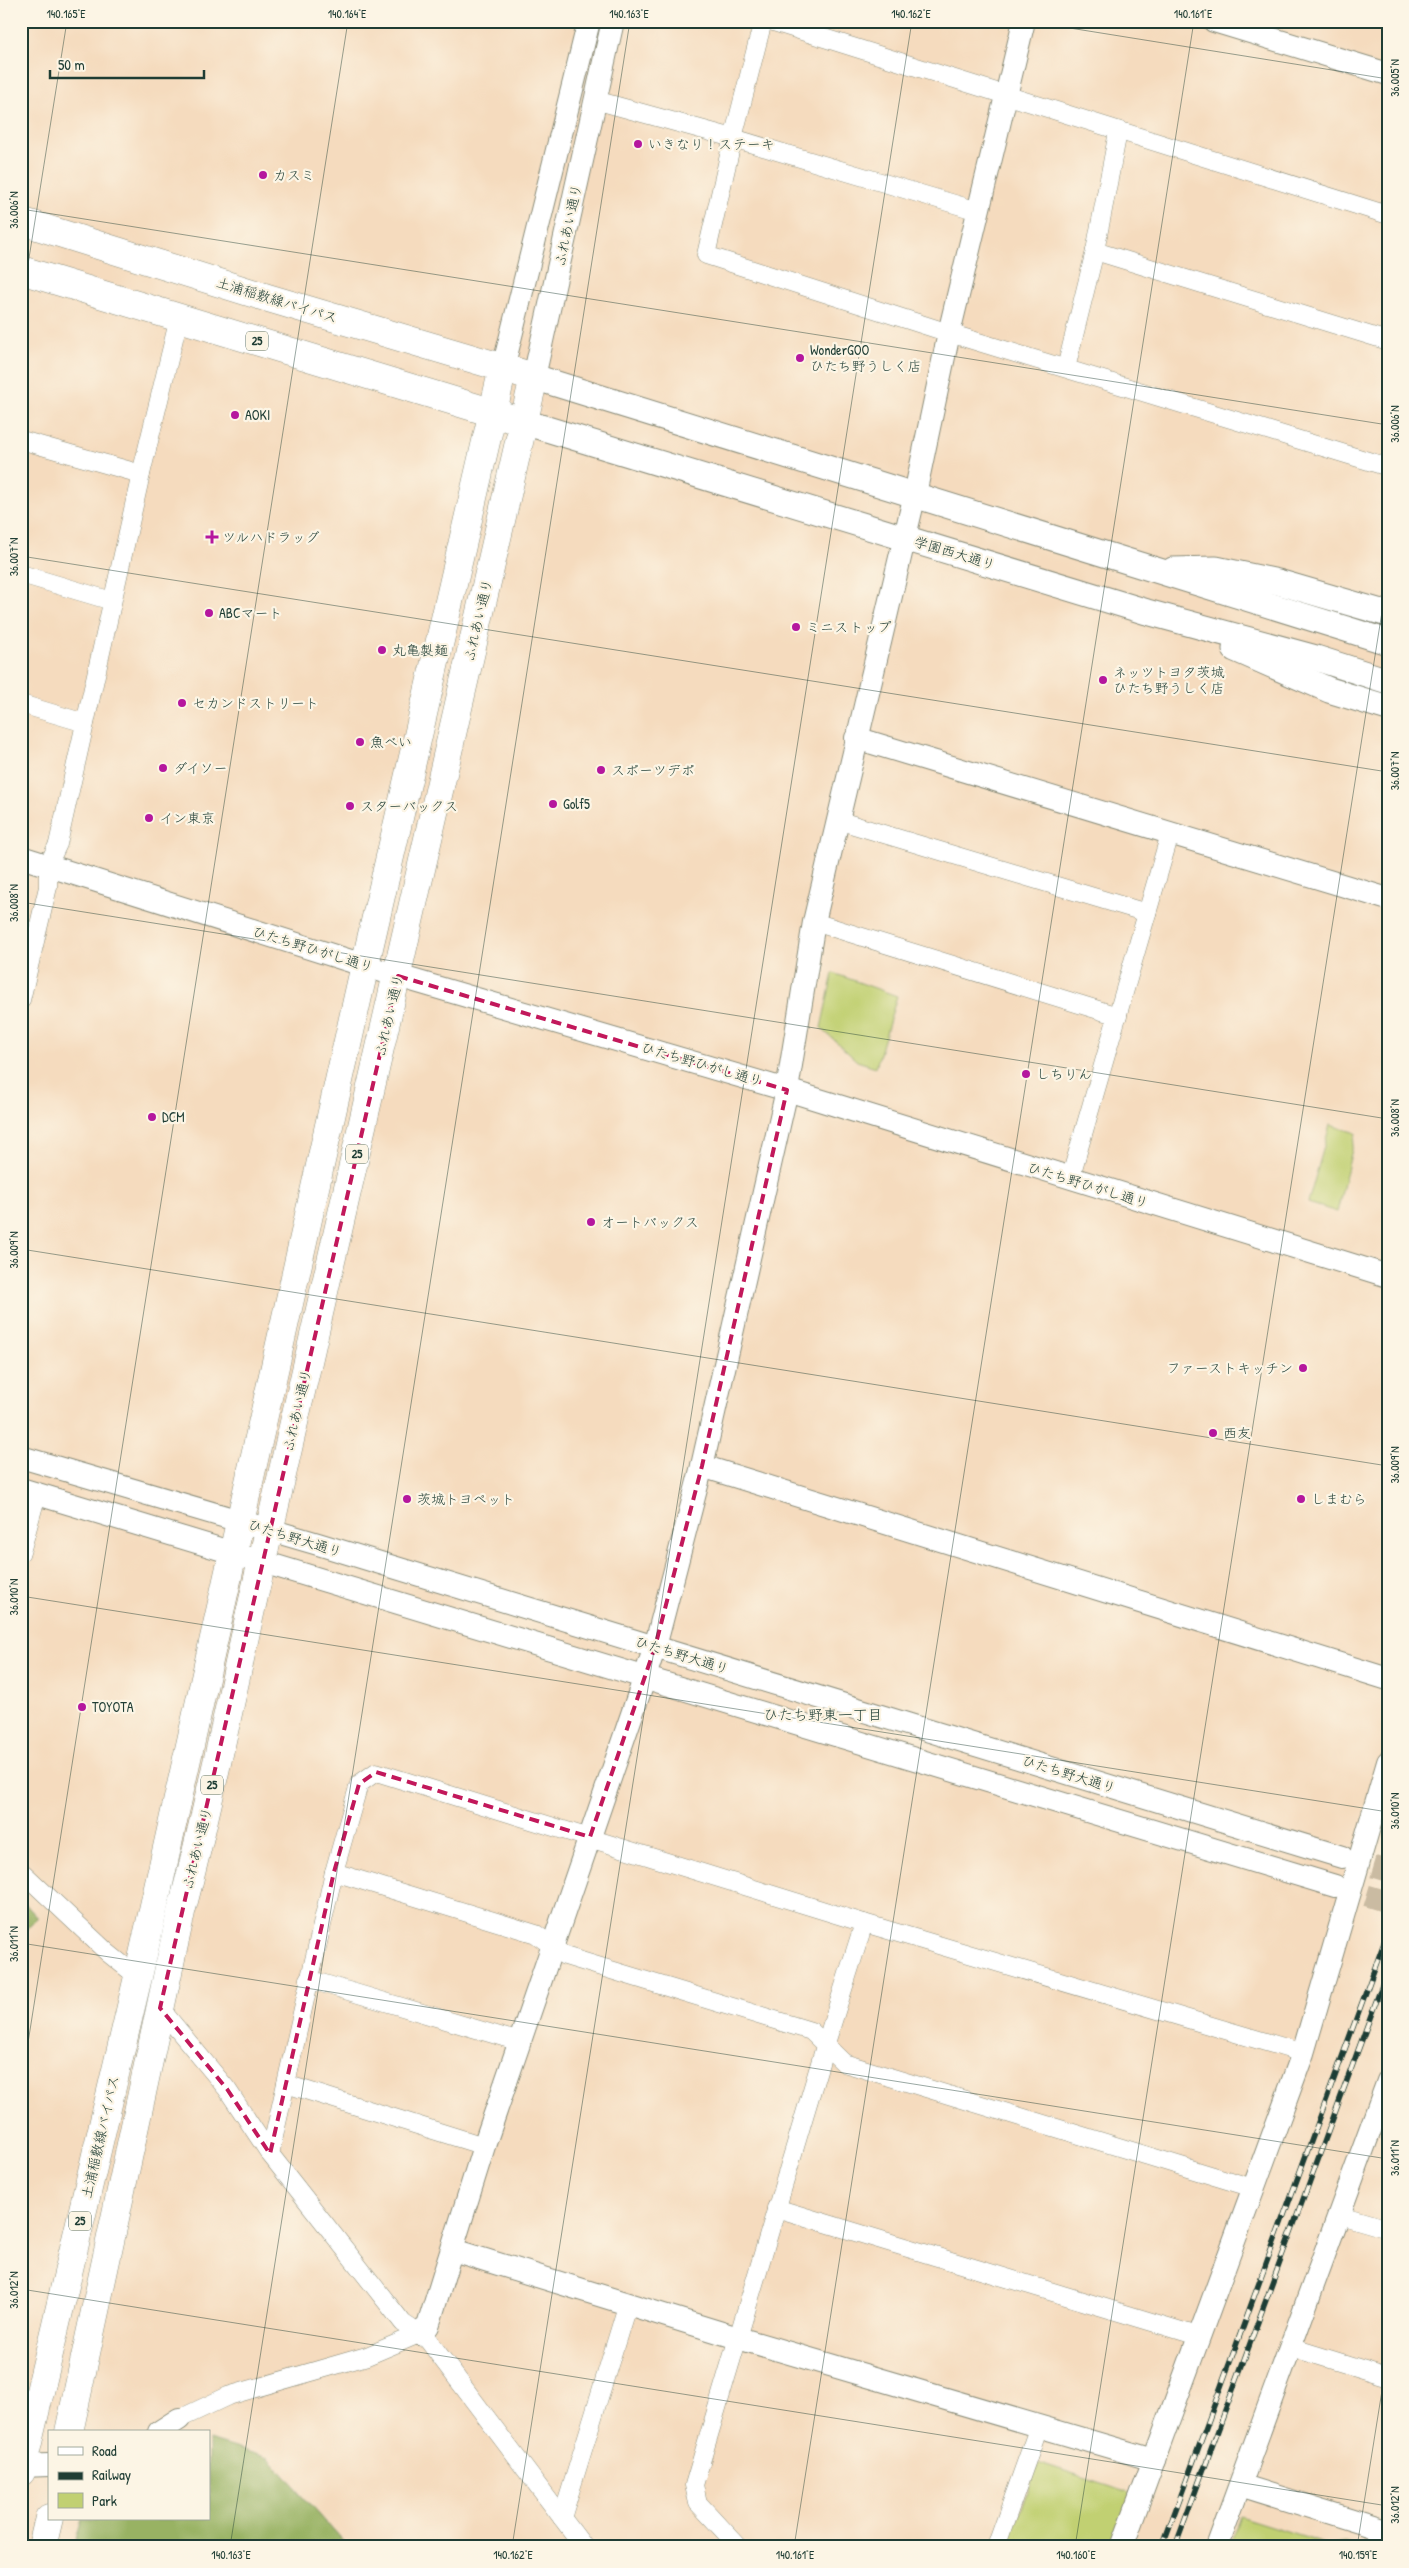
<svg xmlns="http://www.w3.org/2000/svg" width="1409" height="2568" viewBox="0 0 1409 2568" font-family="'Patrick Hand','Klee One',sans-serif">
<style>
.green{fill:#c1d072;stroke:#708653}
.forest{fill:#98b264;stroke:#5c784c}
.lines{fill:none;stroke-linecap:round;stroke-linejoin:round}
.tertiary-tunnel{stroke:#cabba2;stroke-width:22;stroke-dasharray:22 11;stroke-linecap:butt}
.minor-casing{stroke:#8a8c79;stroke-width:19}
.tertiary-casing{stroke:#8a8c79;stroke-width:24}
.secondary-casing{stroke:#8a8c79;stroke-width:27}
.primary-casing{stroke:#8a8c79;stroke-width:29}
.minor{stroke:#fff;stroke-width:18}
.tertiary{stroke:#fff;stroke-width:22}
.secondary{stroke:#fff;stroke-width:25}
.primary{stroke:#fff;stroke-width:28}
.rail-casing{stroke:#1f3d34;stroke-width:5.5}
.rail{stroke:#fcf5e5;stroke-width:4;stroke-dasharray:11;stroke-linecap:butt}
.marked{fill:none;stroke:#c2185b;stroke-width:4;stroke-dasharray:10 6;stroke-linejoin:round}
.ticks{fill:none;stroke:#1f3d34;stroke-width:1;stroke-opacity:0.45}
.poi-dot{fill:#b5179e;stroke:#fcf5e5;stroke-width:2}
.labels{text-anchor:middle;stroke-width:4.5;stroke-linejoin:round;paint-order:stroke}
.shield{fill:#fcf5e5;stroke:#617469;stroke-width:1}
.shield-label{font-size:12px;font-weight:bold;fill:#1f3d34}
.poi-label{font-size:14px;fill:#1f3d34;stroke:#fcf5e5;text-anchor:start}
.street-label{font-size:14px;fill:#1f3d34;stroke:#fcf5e5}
.neighbourhood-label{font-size:15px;fill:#1f3d34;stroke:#fcf5e5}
.neatline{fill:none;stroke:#1f3d34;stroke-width:2}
.ticks-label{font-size:12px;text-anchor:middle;fill:#1f3d34}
</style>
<rect width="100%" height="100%" fill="#fcf5e5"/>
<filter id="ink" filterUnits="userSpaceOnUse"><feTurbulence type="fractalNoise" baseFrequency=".02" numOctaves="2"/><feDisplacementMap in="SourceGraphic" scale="10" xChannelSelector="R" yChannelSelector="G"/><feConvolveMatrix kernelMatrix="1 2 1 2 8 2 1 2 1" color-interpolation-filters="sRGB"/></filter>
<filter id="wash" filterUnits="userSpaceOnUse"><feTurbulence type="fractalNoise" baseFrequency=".0096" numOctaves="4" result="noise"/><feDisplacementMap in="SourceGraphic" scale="20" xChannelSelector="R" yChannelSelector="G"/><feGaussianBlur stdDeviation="1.12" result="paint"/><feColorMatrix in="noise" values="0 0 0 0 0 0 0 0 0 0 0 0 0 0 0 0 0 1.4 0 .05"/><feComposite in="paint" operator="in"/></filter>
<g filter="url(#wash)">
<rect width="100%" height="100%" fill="#f5dbbe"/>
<g class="green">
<path d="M833,973L897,996L876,1067L857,1061L821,1028Z"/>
<path d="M1330,1125L1356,1133L1337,1212L1308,1203Z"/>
<path d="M1037,2463L1133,2494L1114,2547H1007Z"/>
<path d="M1239,2516L1331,2545L1344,2542L1360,2547H1228Z"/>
</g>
<g class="forest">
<path d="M21,1899L38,1918L21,1935Z"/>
<path d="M209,2440L269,2458L348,2547H74L82,2519H209Z"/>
</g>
</g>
<g filter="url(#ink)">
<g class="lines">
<g class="tertiary-tunnel">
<path d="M1342,1857L1388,1871"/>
<path d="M1335,1886L1388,1902"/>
</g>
<defs>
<g id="minor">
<path d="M763,21L733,138L706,255L949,333L1388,467"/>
<path d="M770,21L1388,215"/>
<path d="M595,100L733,138L978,211"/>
<path d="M1095,251L1388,341"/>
<path d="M1066,368L1095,251L1118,132"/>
<path d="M21,440L141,474"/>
<path d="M21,574L112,601"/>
<path d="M21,704L85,723"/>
<path d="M837,820L1147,913"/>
<path d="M814,922L1118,1016"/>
<path d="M21,1000L48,887V865L58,844L141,474L179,318"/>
<path d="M1070,1179L1170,834"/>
<path d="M21,1552L37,1494"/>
<path d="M21,1871L108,1953L138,1977"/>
<path d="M334,1872L536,1934L565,1956L811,2031L844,2063L1253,2188"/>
<path d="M308,1979L520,2042"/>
<path d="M160,2008L227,2089L270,2154L403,2323L428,2340L584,2547"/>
<path d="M286,2084L484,2146"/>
<path d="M270,2154L334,1872L359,1784L376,1772L864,1923L1303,2053"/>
<path d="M776,2208L1198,2336"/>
<path d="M1340,2215L1388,2229"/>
<path d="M1290,2347L1388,2377"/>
<path d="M179,2419L228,2396L367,2356L419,2334"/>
<path d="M562,2518L628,2303"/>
<path d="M739,2547L698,2503L694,2485L826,2043L864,1923"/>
<path d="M996,2547L1039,2426"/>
</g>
<g id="tertiary">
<path d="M1214,21L1388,74"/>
<path d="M503,368L589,21"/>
<path d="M534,377L613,21"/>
<path d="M856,738L1388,899"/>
<path d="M21,857L398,976L787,1090L1388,1276"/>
<path d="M21,1457L318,1544L1342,1857"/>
<path d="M702,1466L1388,1679"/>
<path d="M21,1489L1335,1886"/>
<path d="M453,2250L738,2338L1154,2460"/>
<path d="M419,2334L428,2326L484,2146L655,1647L702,1466L787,1090L814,922L915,494L949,333L1024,21"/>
<path d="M159,2432L179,2419"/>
<path d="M21,2466L49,2465"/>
<path d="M1240,2485L1388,2531"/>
<path d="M1122,2547L1303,2053L1388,1762"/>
<path d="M1217,2547L1388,2081"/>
</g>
<g id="secondary">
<path d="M534,377C819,464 1103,556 1388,642"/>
<path d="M524,422L1147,612L1316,658L1388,681"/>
<path d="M1173,570L1216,569L1278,582L1388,614"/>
<path d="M1235,649L1329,690L1388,708"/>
</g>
<g id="primary">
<path d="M21,221L268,298L534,377C445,760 360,1144 270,1527C239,1655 215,1785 181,1912L69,2432"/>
<path d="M21,270L510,418"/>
<path d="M21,2472L138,1977L365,965L503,368"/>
<path d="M42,2547L49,2518"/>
</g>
</defs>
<use href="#minor" class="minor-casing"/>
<use href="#tertiary" class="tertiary-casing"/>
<use href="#secondary" class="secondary-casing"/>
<use href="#primary" class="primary-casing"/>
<use href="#minor" class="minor"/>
<use href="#tertiary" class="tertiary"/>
<use href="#secondary" class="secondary"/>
<use href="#primary" class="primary"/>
<defs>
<g id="rail">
<path d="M1162,2547L1388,1932"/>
<path d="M1175,2547L1388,1969"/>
</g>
</defs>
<use href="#rail" class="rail-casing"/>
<use href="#rail" class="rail"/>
</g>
</g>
<path class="marked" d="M398,976L787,1090L702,1466L655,1647L590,1837L376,1772L359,1784L334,1872L270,2154L227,2089L160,2008Z"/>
<path class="ticks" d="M1026,21L1388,79M21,209L1388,425M21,308L67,21M21,556L1388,772M21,902L1388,1119M21,1249L1388,1466M21,1596L1388,1812M21,1943L1388,2159M21,2087L348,21M21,2289L1388,2506M230,2547L630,21M512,2547L912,21M794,2547L1194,21M1075,2547L1388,574M1357,2547L1388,2353"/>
<g class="poi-dot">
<circle cx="638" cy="144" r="5"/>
<circle cx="263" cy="175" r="5"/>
<circle cx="800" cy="358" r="5"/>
<circle cx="235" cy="415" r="5"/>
<path d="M209.5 529.5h5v5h5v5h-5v5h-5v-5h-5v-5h5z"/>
<circle cx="209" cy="613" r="5"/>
<circle cx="796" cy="627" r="5"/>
<circle cx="382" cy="650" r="5"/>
<circle cx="1103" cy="680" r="5"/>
<circle cx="182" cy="703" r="5"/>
<circle cx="360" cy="742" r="5"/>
<circle cx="163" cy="768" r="5"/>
<circle cx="601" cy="770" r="5"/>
<circle cx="553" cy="804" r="5"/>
<circle cx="350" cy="806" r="5"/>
<circle cx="149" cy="818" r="5"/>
<circle cx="1026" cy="1074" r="5"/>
<circle cx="152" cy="1117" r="5"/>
<circle cx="591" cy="1222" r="5"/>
<circle cx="1303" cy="1368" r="5"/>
<circle cx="1213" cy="1433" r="5"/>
<circle cx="407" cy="1499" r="5"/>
<circle cx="1301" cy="1499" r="5"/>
<circle cx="82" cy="1707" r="5"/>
</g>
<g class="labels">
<g class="shield">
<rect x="246" y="331.5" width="22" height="19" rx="4"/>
<rect x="346" y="1144.5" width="22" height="19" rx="4"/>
<rect x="201" y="1775.5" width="22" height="19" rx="4"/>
<rect x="69" y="2211.5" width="22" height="19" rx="4"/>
</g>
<g class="shield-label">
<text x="257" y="345">25</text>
<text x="357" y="1158">25</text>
<text x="212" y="1789">25</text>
<text x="80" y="2225">25</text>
</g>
<g class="poi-label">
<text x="648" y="149">いきなり！ステーキ</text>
<text x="273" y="180">カスミ</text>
<text x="810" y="355">WonderGOO<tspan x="810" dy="16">ひたち野うしく店</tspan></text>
<text x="245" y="420">AOKI</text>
<text x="222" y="542">ツルハドラッグ</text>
<text x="219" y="618">ABCマート</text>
<text x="806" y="632">ミニストップ</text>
<text x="392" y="655">丸亀製麺</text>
<text x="1113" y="677">ネッツトヨタ茨城<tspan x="1113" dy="16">ひたち野うしく店</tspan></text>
<text x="192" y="708">セカンドストリート</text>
<text x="370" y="747">魚べい</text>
<text x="173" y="773">ダイソー</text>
<text x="611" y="775">スポーツデポ</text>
<text x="563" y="809">Golf5</text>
<text x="360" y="811">スターバックス</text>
<text x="159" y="823">イン東京</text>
<text x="1036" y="1079">しちりん</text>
<text x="162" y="1122">DCM</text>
<text x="601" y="1227">オートバックス</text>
<text x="1293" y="1373" text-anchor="end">ファーストキッチン</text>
<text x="1223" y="1438">西友</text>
<text x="417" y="1504">茨城トヨペット</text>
<text x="1311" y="1504">しまむら</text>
<text x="92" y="1712">TOYOTA</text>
</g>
<g class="street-label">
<text transform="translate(568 225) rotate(-78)" y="5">ふれあい通り</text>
<text transform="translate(277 300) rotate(17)" y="5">土浦稲敷線バイパス</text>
<text transform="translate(955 553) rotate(17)" y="5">学園西大通り</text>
<text transform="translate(478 620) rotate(-77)" y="5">ふれあい通り</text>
<text transform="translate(313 949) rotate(17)" y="5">ひたち野ひがし通り</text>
<text transform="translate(389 1015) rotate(-77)" y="5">ふれあい通り</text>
<text transform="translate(702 1064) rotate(16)" y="5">ひたち野ひがし通り</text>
<text transform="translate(1088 1185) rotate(17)" y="5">ひたち野ひがし通り</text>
<text transform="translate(297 1410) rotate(-77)" y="5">ふれあい通り</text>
<text transform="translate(295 1538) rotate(17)" y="5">ひたち野大通り</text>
<text transform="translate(682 1655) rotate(17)" y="5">ひたち野大通り</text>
<text transform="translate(1069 1774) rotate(17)" y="5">ひたち野大通り</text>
<text transform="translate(197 1848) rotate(-76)" y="5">ふれあい通り</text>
<text transform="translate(100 2137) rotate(-77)" y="5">土浦稲敷線バイパス</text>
</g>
<g class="neighbourhood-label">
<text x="823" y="1720">ひたち野東一丁目</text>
</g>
</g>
<rect width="1409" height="2568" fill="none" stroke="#fcf5e5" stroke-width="55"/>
<rect x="48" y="2430" width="162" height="90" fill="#fcf5e5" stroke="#a4ab9e"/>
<rect x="58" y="2447" width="25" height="8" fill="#ffffff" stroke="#a4ab9e"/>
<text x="92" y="2456" font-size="15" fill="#1f3d34">Road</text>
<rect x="58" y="2472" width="25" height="8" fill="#1f3d34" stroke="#a4ab9e"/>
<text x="92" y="2480" font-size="15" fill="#1f3d34">Railway</text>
<rect x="58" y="2493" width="25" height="15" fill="#c1d072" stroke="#a4ab9e"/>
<text x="92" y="2506" font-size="15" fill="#1f3d34">Park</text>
<path d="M50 70v8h154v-8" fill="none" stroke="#1f3d34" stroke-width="2.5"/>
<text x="58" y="70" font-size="15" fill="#1f3d34" stroke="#fcf5e5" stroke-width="4" paint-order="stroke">50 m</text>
<rect x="28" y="28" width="1354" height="2512" class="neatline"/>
<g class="ticks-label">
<text x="66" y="18">140.165°E</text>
<text x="347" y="18">140.164°E</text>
<text x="629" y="18">140.163°E</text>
<text x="911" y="18">140.162°E</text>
<text x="1193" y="18">140.161°E</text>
<text transform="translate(1395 78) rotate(-90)" y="4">36.005°N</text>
<text transform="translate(14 210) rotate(-90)" y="4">36.006°N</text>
<text transform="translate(1395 424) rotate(-90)" y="4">36.006°N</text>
<text transform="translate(14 557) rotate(-90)" y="4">36.007°N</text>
<text transform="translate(1395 771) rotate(-90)" y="4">36.007°N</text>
<text transform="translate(14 903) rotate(-90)" y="4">36.008°N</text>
<text transform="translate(1395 1118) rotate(-90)" y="4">36.008°N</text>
<text transform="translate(14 1250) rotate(-90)" y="4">36.009°N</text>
<text transform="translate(1395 1465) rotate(-90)" y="4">36.009°N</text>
<text transform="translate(14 1597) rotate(-90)" y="4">36.010°N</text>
<text transform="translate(1395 1811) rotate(-90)" y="4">36.010°N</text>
<text transform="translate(14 1944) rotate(-90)" y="4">36.011°N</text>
<text transform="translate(1395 2158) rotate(-90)" y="4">36.011°N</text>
<text transform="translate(14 2290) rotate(-90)" y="4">36.012°N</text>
<text transform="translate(1395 2505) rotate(-90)" y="4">36.012°N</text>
<text x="231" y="2559">140.163°E</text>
<text x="513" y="2559">140.162°E</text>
<text x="795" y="2559">140.161°E</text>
<text x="1076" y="2559">140.160°E</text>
<text x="1358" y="2559">140.159°E</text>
</g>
</svg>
